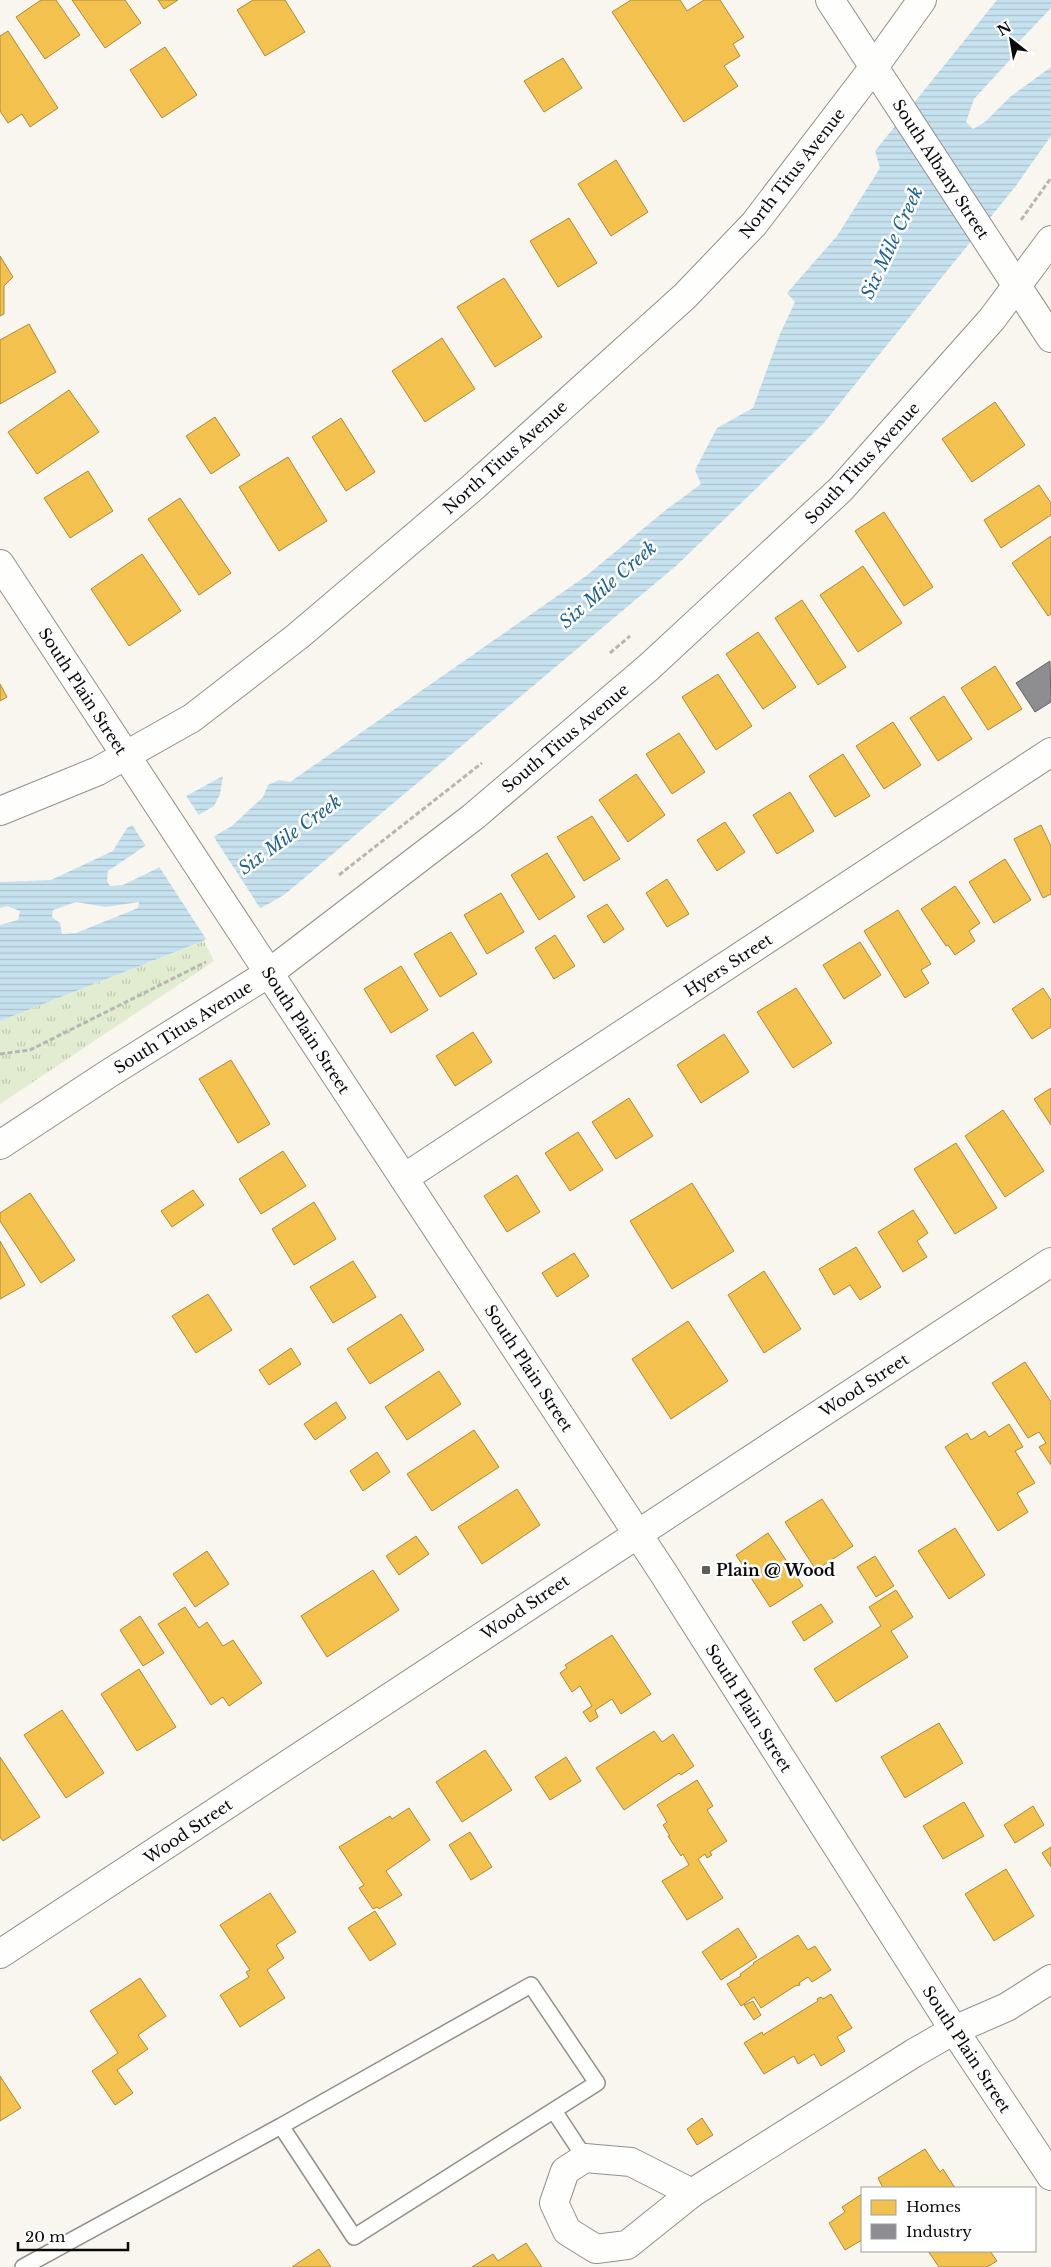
<svg xmlns="http://www.w3.org/2000/svg" width="1051" height="2267" viewBox="0 0 1051 2267" font-family="'Libre Baskerville',serif">
<style>
.park{fill:url(#park-tufts)}
.water{fill:url(#water-rules);fill-rule:evenodd}
.pier{fill:#f8f6ee}
.homes{fill:#f2c14e;stroke:#ac8a3a}
.industry{fill:#8d8d92;stroke:#666669}
.lines{fill:none;stroke-linecap:round;stroke-linejoin:round}
.service-casing{stroke:#91908d;stroke-width:18}
.minor-casing{stroke:#91908d;stroke-width:30}
.tertiary-casing{stroke:#91908d;stroke-width:30}
.path{stroke:#b7b6b5;stroke-width:3;stroke-dasharray:5 2.5;stroke-linecap:butt}
.service{stroke:#fefefc;stroke-width:15}
.minor{stroke:#fefefc;stroke-width:28}
.tertiary{stroke:#fefefc;stroke-width:28}
.poi-dot{fill:#5d5d5a;stroke:#fff;stroke-width:2}
.labels{text-anchor:middle;stroke-width:5;stroke-linejoin:round;paint-order:stroke}
.street-label{font-size:16px;fill:#0a0a0a;stroke:#fff}
.poi-label{font-size:16px;font-weight:bold;fill:#0a0a0a;stroke:#fff;text-anchor:start}
.water-label{font-size:18px;font-style:italic;fill:#1f6191;stroke:#fff}
</style>
<defs>
<pattern id="park-tufts" width="24" height="20" patternUnits="userSpaceOnUse" patternTransform="scale(1.25)"><rect width="24" height="20" fill="#e1ecd0"/><path d="M3 7l-1-3M5 7V3M7 7l1-3M15 17l-1-3M17 17v-4M19 17l1-3" fill="none" stroke="#c0c9b1"/></pattern>
<pattern id="water-rules" width="6" height="5" patternUnits="userSpaceOnUse" patternTransform="scale(1.25)"><rect width="6" height="5" fill="#c7e2ef"/><path d="M0 2.5h6" fill="none" stroke="#aac1cc"/></pattern>
</defs>
<rect width="100%" height="100%" fill="#f8f6ee"/>
<path class="park" d="M204,941L214,961L0,1104V1021Z"/>
<path class="water" d="M997,0H1051V8L1016,45L1009,61L974,99L966,122L973,129L985,122L1010,97L1051,67V136L1015,187L823,424L677,565L284,895L203,941L0,1021V925L18,920L20,911L7,906L0,908V882L51,880L113,851L127,828L223,776L220,794L214,806L145,846L108,871L107,881L110,886L123,885L164,865L232,826L263,797L268,785L279,780L290,782L586,576L667,509L701,484L695,470L717,428L753,408L780,334L795,302L787,293L837,236L880,168L875,151ZM76,902L106,907L139,902L138,908L76,933L62,934L60,923L52,917L53,910Z"/>
<g class="pier">
<path d="M185,794L200,817L147,848L131,823Z"/>
<path d="M212,834L262,911L208,942L158,865Z"/>
</g>
<g class="homes">
<path d="M41,0H56L80,35L45,59L16,17Z"/>
<path d="M72,0H125L141,23L105,48Z"/>
<path d="M158,0H178L164,9Z"/>
<path d="M253,0H285L305,32L265,56L237,10Z"/>
<path d="M631,0H680L687,11L704,0H720L744,37L733,44L740,56L724,66L738,86L684,122L612,12Z"/>
<path d="M8,31L58,108L30,127L22,114L8,123L0,111V36Z"/>
<path d="M165,47L197,95L162,118L130,70Z"/>
<path d="M563,58L582,88L544,112L524,81Z"/>
<path d="M616,160L648,212L611,236L578,184Z"/>
<path d="M569,218L597,263L558,287L530,241Z"/>
<path d="M0,256L13,277L4,286V314L0,316Z"/>
<path d="M504,278L542,337L495,367L457,307Z"/>
<path d="M29,324L56,372L0,404V340Z"/>
<path d="M442,338L475,389L425,422L392,371Z"/>
<path d="M69,390L99,432L37,474L8,432Z"/>
<path d="M995,402L1025,445L972,482L942,439Z"/>
<path d="M215,417L240,455L211,474L186,436Z"/>
<path d="M341,418L375,472L346,491L312,437Z"/>
<path d="M288,457L327,521L279,551L239,487Z"/>
<path d="M88,471L113,511L70,538L44,498Z"/>
<path d="M1039,485L1051,503V515L1001,548L984,520Z"/>
<path d="M180,498L231,573L199,595L148,519Z"/>
<path d="M884,512L933,587L904,606L855,531Z"/>
<path d="M1051,536V614L1048,616L1012,563Z"/>
<path d="M142,554L181,611L129,646L91,589Z"/>
<path d="M863,566L902,623L858,652L820,595Z"/>
<path d="M802,600L846,667L818,685L775,618Z"/>
<path d="M758,632L796,687L763,709L726,654Z"/>
<path d="M995,666L1022,709L988,730L961,688Z"/>
<path d="M718,674L752,726L716,750L682,697Z"/>
<path d="M0,684L7,697L0,701Z"/>
<path d="M944,696L972,739L938,761L910,718Z"/>
<path d="M893,722L921,765L884,789L856,746Z"/>
<path d="M679,733L705,772L672,794L646,754Z"/>
<path d="M843,754L870,796L835,817L809,776Z"/>
<path d="M636,774L665,815L628,842L599,800Z"/>
<path d="M790,792L814,831L777,854L753,815Z"/>
<path d="M592,816L620,859L584,881L557,837Z"/>
<path d="M725,822L745,852L717,871L697,840Z"/>
<path d="M1041,825L1051,846V894L1043,898L1014,839Z"/>
<path d="M547,853L575,897L539,920L511,875Z"/>
<path d="M1005,859L1031,900L994,923L969,882Z"/>
<path d="M667,879L689,914L667,927L646,893Z"/>
<path d="M955,886L980,923L969,931L975,941L955,955L948,945L946,946L921,909Z"/>
<path d="M501,893L524,932L487,954L464,915Z"/>
<path d="M607,904L624,929L604,943L587,916Z"/>
<path d="M898,910L931,964L921,970L929,983L905,998L864,931Z"/>
<path d="M451,932L477,974L440,997L414,954Z"/>
<path d="M555,935L575,966L554,979L535,948Z"/>
<path d="M860,942L881,975L844,999L823,965Z"/>
<path d="M401,966L428,1010L391,1033L364,989Z"/>
<path d="M796,988L832,1043L793,1068L757,1012Z"/>
<path d="M1043,988L1051,1000V1027L1032,1039L1012,1009Z"/>
<path d="M473,1032L492,1062L455,1086L436,1056Z"/>
<path d="M724,1034L749,1072L701,1103L677,1065Z"/>
<path d="M231,1060L270,1124L238,1143L199,1079Z"/>
<path d="M1051,1088V1125L1034,1099Z"/>
<path d="M629,1098L653,1136L616,1159L592,1122Z"/>
<path d="M1003,1110L1044,1171L1005,1197L965,1136Z"/>
<path d="M578,1132L603,1170L570,1191L545,1153Z"/>
<path d="M956,1143L997,1208L955,1234L914,1169Z"/>
<path d="M283,1151L306,1186L261,1214L239,1179Z"/>
<path d="M517,1175L540,1212L507,1232L484,1196Z"/>
<path d="M692,1183L734,1251L672,1289L630,1221Z"/>
<path d="M193,1190L204,1205L172,1227L161,1211Z"/>
<path d="M30,1193L75,1260L41,1283L0,1221V1213Z"/>
<path d="M314,1202L336,1239L294,1265L272,1229Z"/>
<path d="M913,1210L928,1233L917,1241L927,1257L903,1272L878,1232Z"/>
<path d="M0,1241L25,1285L0,1299Z"/>
<path d="M856,1247L881,1287L860,1300L850,1285L834,1295L819,1269Z"/>
<path d="M574,1253L589,1276L557,1297L542,1273Z"/>
<path d="M353,1261L376,1297L333,1323L310,1287Z"/>
<path d="M764,1271L801,1329L764,1353L728,1295Z"/>
<path d="M208,1294L232,1330L196,1353L172,1316Z"/>
<path d="M401,1314L424,1350L370,1384L347,1349Z"/>
<path d="M688,1321L728,1381L671,1419L632,1359Z"/>
<path d="M291,1348L301,1364L269,1385L259,1370Z"/>
<path d="M1025,1362L1051,1402V1465L1039,1447L1046,1443L1039,1432L1028,1438L992,1383Z"/>
<path d="M439,1371L461,1404L407,1440L385,1407Z"/>
<path d="M336,1402L346,1418L315,1440L304,1424Z"/>
<path d="M1009,1424L1023,1447L1015,1451L1035,1483L1017,1493L1028,1512L998,1531L945,1447L967,1433L971,1440L985,1431L989,1437Z"/>
<path d="M474,1430L499,1467L432,1511L407,1474Z"/>
<path d="M377,1452L390,1472L363,1491L350,1471Z"/>
<path d="M517,1489L540,1525L482,1564L458,1527Z"/>
<path d="M822,1499L853,1546L816,1570L785,1522Z"/>
<path d="M955,1528L985,1575L949,1599L918,1551Z"/>
<path d="M768,1533L803,1586L770,1607L736,1555Z"/>
<path d="M416,1536L429,1554L399,1575L386,1556Z"/>
<path d="M207,1551L229,1584L195,1607L173,1574Z"/>
<path d="M875,1556L894,1586L876,1597L857,1567Z"/>
<path d="M373,1570L399,1610L327,1657L301,1616Z"/>
<path d="M896,1590L913,1617L891,1631L908,1657L836,1702L814,1669L881,1626L869,1607Z"/>
<path d="M821,1604L833,1622L804,1641L792,1622Z"/>
<path d="M185,1607L199,1628L207,1622L223,1646L233,1640L262,1683L229,1706L223,1697L211,1705L158,1624Z"/>
<path d="M140,1616L164,1653L143,1666L120,1630Z"/>
<path d="M612,1635L651,1694L621,1714L612,1699L595,1710L598,1717L590,1722L583,1712L592,1706L580,1686L572,1692L560,1673L567,1668L565,1665Z"/>
<path d="M139,1669L176,1727L137,1751L101,1694Z"/>
<path d="M62,1710L104,1773L66,1798L24,1735Z"/>
<path d="M939,1723L963,1763L905,1798L881,1757Z"/>
<path d="M654,1731L662,1742L673,1734L694,1766L681,1775L679,1773L624,1810L596,1768Z"/>
<path d="M485,1750L512,1790L462,1822L436,1782Z"/>
<path d="M0,1757L40,1817L3,1841L0,1837Z"/>
<path d="M566,1757L581,1781L550,1800L535,1777Z"/>
<path d="M697,1780L713,1806L707,1810L727,1841L710,1852L712,1855L707,1858L705,1854L698,1859L723,1898L687,1920L662,1881L689,1865L683,1854L681,1856L668,1836H670L663,1825L667,1822L657,1805Z"/>
<path d="M964,1802L984,1836L943,1859L923,1826Z"/>
<path d="M1033,1806L1044,1825L1015,1843L1004,1825Z"/>
<path d="M409,1808L430,1840L386,1871L402,1895L379,1909L377,1907L373,1909L359,1888L364,1885L339,1847L390,1816L392,1819Z"/>
<path d="M470,1832L492,1867L471,1880L449,1845Z"/>
<path d="M1051,1847V1867L1042,1853Z"/>
<path d="M1006,1869L1034,1916L994,1941L965,1894Z"/>
<path d="M270,1893L296,1932L276,1945L284,1958L267,1970L285,1998L240,2027L220,1995L249,1977L246,1972L250,1970L220,1925Z"/>
<path d="M375,1911L396,1944L370,1961L348,1928Z"/>
<path d="M738,1928L757,1957L721,1980L702,1952Z"/>
<path d="M798,1935L808,1950L815,1946L831,1970L812,1982L808,1977L799,1983L800,1985L795,1986L761,2008L754,1997L741,2006L727,1984L741,1976L740,1974L754,1964L753,1963Z"/>
<path d="M140,1978L166,2016L138,2035L148,2049L117,2070L133,2093L115,2105L92,2071L118,2053L90,2011Z"/>
<path d="M831,1994L852,2028L837,2037L845,2051L821,2066L814,2054L798,2064L794,2056L764,2074L744,2043L762,2032L763,2035L818,2001L817,1999L821,1997L823,1999Z"/>
<path d="M753,2001L761,2015L754,2020L744,2005Z"/>
<path d="M0,2076L21,2108L0,2121Z"/>
<path d="M702,2118L713,2135L697,2145L687,2129Z"/>
<path d="M925,2149L940,2172L943,2169L955,2188H883L878,2178Z"/>
<path d="M862,2194V2240L845,2250L829,2223L845,2212L842,2207Z"/>
<path d="M526,2243L542,2267H472L493,2254L498,2261Z"/>
<path d="M319,2249L331,2267H292Z"/>
<path d="M928,2251H990L997,2261L987,2267H939Z"/>
</g>
<path class="industry" d="M1050,661L1051,702L1035,712L1016,683Z"/>
<g class="lines">
<defs>
<g id="service">
<path d="M554,2111L585,2158"/>
<path d="M23,2267L281,2126L354,2237L597,2083L531,1985L281,2126"/>
</g>
<g id="minor">
<path d="M0,811L98,771L192,718L298,636L472,488L685,296L754,224L874,67L922,0"/>
<path d="M0,1145L108,1074L269,973L473,817L649,667L841,489L992,319L1051,240"/>
<path d="M404,1178L1051,752"/>
<path d="M0,1954L1051,1262"/>
<path d="M585,2158L631,2162L692,2193L627,2245L596,2249L567,2231L554,2203L565,2171Z"/>
<path d="M692,2193L914,2053L954,2030L1007,2007L1051,1979"/>
</g>
<g id="tertiary">
<path d="M830,0L1051,338"/>
<path d="M0,564L664,1574L954,2030L1051,2176"/>
</g>
</defs>
<use href="#service" class="service-casing"/>
<use href="#minor" class="minor-casing"/>
<use href="#tertiary" class="tertiary-casing"/>
<g class="path">
<path d="M1021,220L1051,178"/>
<path d="M610,653L630,636"/>
<path d="M339,875L482,763"/>
<path d="M0,1054L30,1050L206,962"/>
</g>
<use href="#service" class="service"/>
<use href="#minor" class="minor"/>
<use href="#tertiary" class="tertiary"/>
</g>
<rect class="poi-dot" x="701" y="1565" width="10" height="10" rx="2.5"/>
<g class="labels">
<g class="street-label">
<text transform="translate(941 169) rotate(57)" y="6">South Albany Street</text>
<text transform="translate(792 173) rotate(-52)" y="6">North Titus Avenue</text>
<text transform="translate(505 457) rotate(-42)" y="6">North Titus Avenue</text>
<text transform="translate(862 463) rotate(-47)" y="6">South Titus Avenue</text>
<text transform="translate(83 691) rotate(57)" y="6">South Plain Street</text>
<text transform="translate(565 738) rotate(-40)" y="6">South Titus Avenue</text>
<text transform="translate(728 965) rotate(-33)" y="6">Hyers Street</text>
<text transform="translate(183 1027) rotate(-32)" y="6">South Titus Avenue</text>
<text transform="translate(306 1030) rotate(57)" y="6">South Plain Street</text>
<text transform="translate(529 1368) rotate(57)" y="6">South Plain Street</text>
<text transform="translate(864 1385) rotate(-33)" y="6">Wood Street</text>
<text transform="translate(525 1607) rotate(-34)" y="6">Wood Street</text>
<text transform="translate(749 1708) rotate(58)" y="6">South Plain Street</text>
<text transform="translate(188 1831) rotate(-34)" y="6">Wood Street</text>
<text transform="translate(967 2049) rotate(57)" y="6">South Plain Street</text>
</g>
<g class="poi-label">
<text x="716" y="1576">Plain @ Wood</text>
</g>
<g class="water-label">
<text transform="translate(892 243) rotate(-65)" y="6">Six Mile Creek</text>
<text transform="translate(608 585) rotate(-41)" y="6">Six Mile Creek</text>
<text transform="translate(290 835) rotate(-36)" y="6">Six Mile Creek</text>
</g>
</g>
<rect x="861" y="2187" width="175" height="65" fill="#ffffff" stroke="#9d9d9d"/>
<rect x="871" y="2200" width="25" height="15" fill="#f2c14e" stroke="#9d9d9d"/>
<text x="906" y="2212" font-size="15" fill="#0a0a0a">Homes</text>
<rect x="871" y="2224" width="25" height="15" fill="#8d8d92" stroke="#9d9d9d"/>
<text x="906" y="2237" font-size="15" fill="#0a0a0a">Industry</text>
<g transform="translate(1011 40) rotate(329)" stroke="#ffffff" stroke-width="4" paint-order="stroke">
<path d="M0-4L9 19L0 12L-9 19Z" fill="#0a0a0a"/>
<text y="-8" font-size="14" font-weight="bold" text-anchor="middle" fill="#0a0a0a">N</text>
</g>
<path d="M18 2242v8h110v-8" fill="none" stroke="#0a0a0a" stroke-width="2.5"/>
<text x="25" y="2242" font-size="15" fill="#0a0a0a" stroke="#ffffff" stroke-width="4" paint-order="stroke">20 m</text>
</svg>
